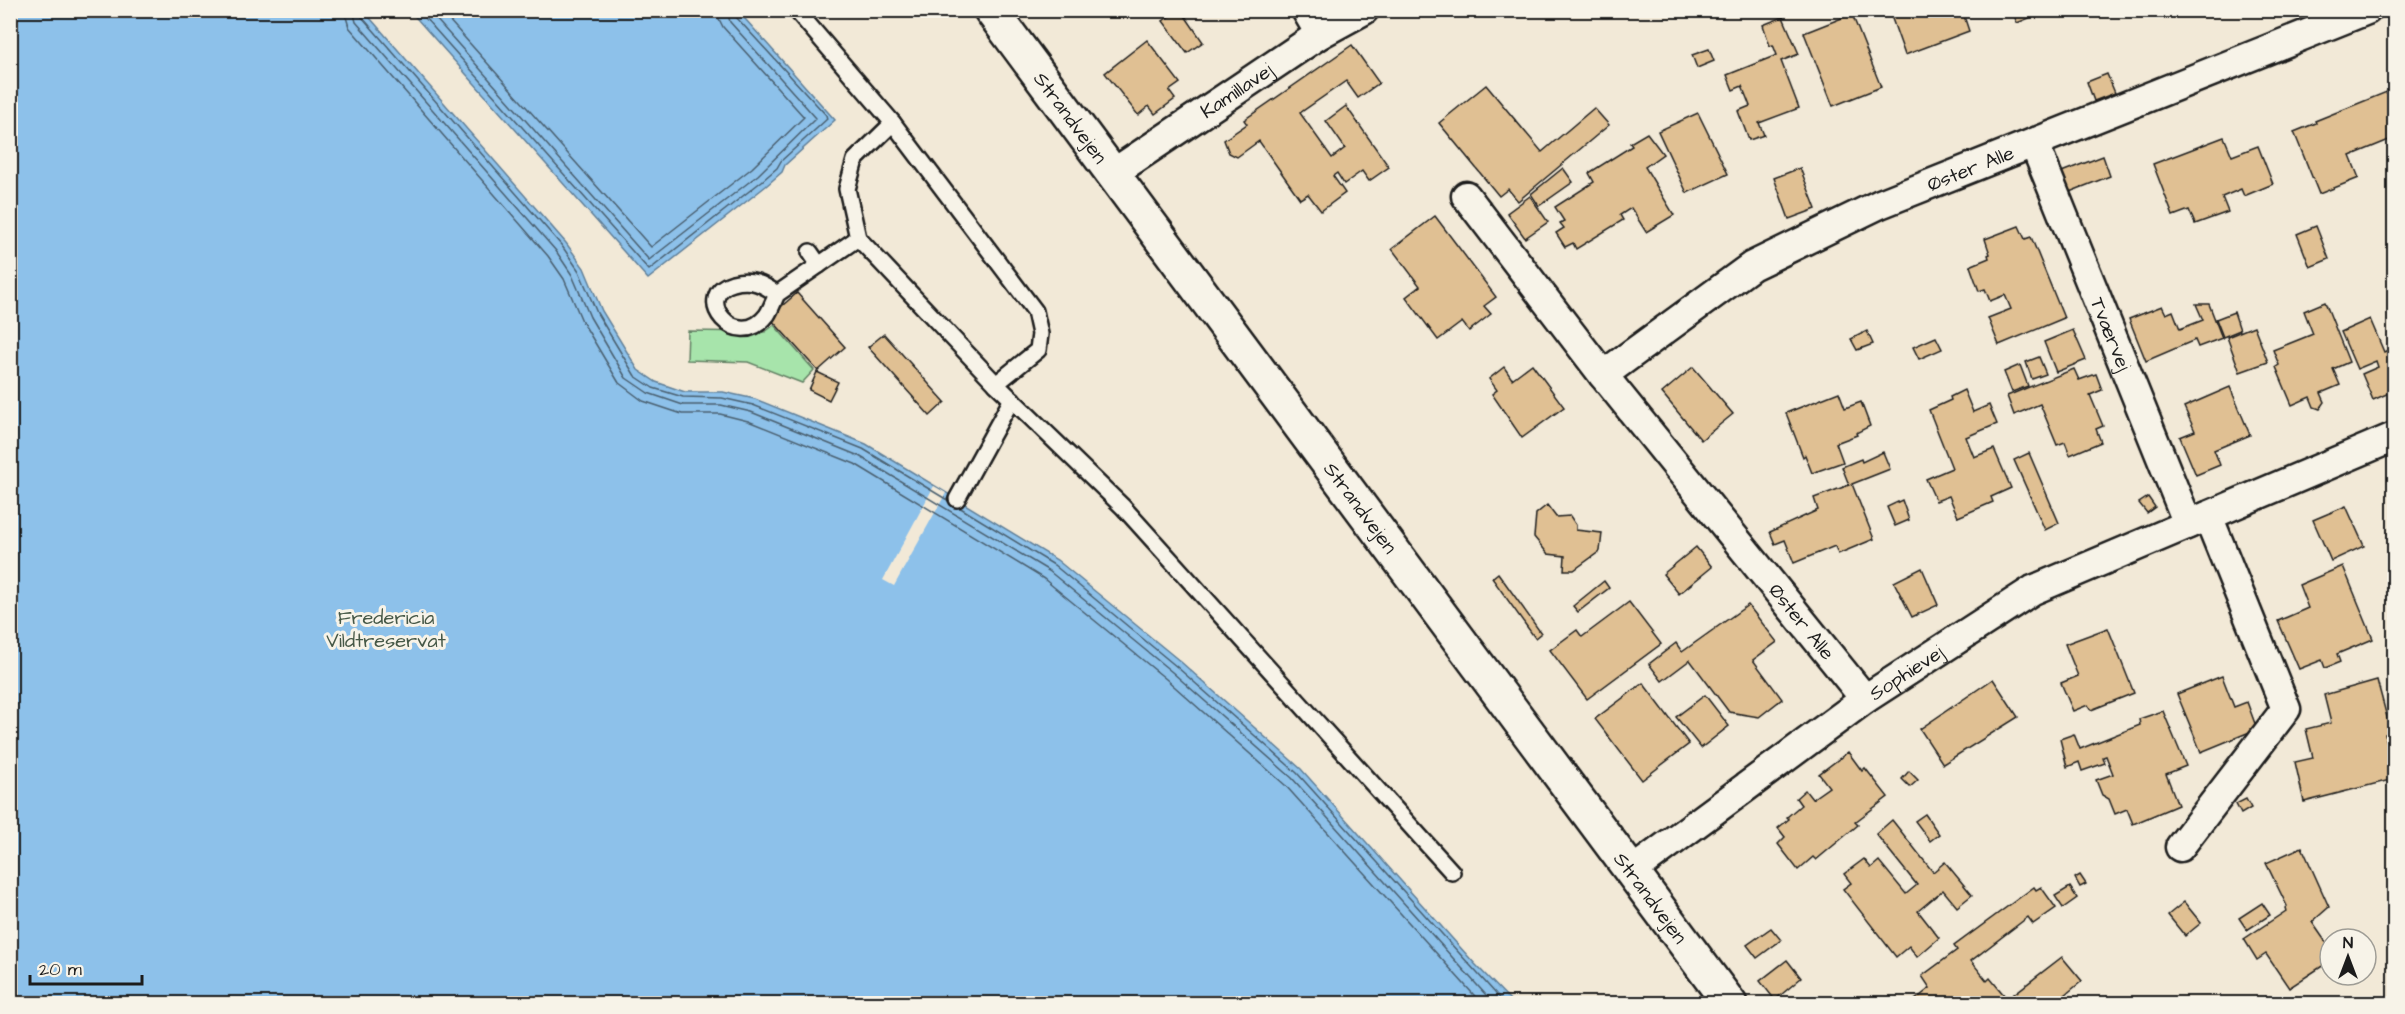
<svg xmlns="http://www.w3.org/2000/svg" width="2405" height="1014" viewBox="0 0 2405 1014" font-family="'Architects Daughter',sans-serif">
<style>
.green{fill:#a7e4ab;stroke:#628064;stroke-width:1.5}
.water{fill:#8dc1ea;stroke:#607f98;stroke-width:1.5}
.pier{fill:#f2e9d7}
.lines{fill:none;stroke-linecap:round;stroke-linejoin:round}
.shore{stroke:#495e6e;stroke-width:1.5}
.building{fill:#e0c093;stroke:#1c1c1c;stroke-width:1.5}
.service-casing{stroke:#1c1c1c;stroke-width:20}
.minor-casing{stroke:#1c1c1c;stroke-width:33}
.tertiary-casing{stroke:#1c1c1c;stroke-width:38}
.service{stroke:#f7f3e8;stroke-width:15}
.minor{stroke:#f7f3e8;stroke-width:28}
.tertiary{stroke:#f7f3e8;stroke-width:33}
.labels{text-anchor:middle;stroke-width:6;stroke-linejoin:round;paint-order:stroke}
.street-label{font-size:20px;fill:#1c1c1c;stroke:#f7f3e8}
.park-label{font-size:20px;fill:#465847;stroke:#f7f3e8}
</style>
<rect width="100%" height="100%" fill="#f2e9d7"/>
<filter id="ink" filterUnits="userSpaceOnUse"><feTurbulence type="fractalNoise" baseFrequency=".0167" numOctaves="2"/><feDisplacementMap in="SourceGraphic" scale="12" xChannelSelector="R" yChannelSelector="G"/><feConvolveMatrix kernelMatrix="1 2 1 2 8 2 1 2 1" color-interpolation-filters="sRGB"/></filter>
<g filter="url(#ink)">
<path class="green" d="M774,325L814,370L802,383L748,362L687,360L688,331L765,332Z"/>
<g class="water">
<path d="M10,11H364L566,243L584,268L602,311L638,370L656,382L685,392H723L755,399L866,444L1057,560L1181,662L1301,769L1475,964L1513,1003H11Z"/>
<path d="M410,11H738L835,120L785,165L782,172L766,186L648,279Z"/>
</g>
<path class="pier" d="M934,486L946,493L894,586L883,580Z"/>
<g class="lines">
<g class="shore">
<path d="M344,10L349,27L548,256L564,279L582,321L619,383L643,401L682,414H720L748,421L855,464L1044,579L1166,679L1285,785L1482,1004"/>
<path d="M353,10L356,22L556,251L572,275L590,317L626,378L648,393L683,405H721L751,412L859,456L1049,571L1172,672L1292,778L1494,1004"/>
<path d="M360,10L362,17L562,246L579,271L597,313L635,376L653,388L683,397L722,398L753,405L863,449L949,501"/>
<path d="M418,10L649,270L762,181L777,168L781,161L827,119L826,115L736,17L734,10"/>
<path d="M428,10L649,260L758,175L816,118L730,22L727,10"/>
<path d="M440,10L651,247L752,168L804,117L723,27L719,19L718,10"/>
<path d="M959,507L1054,565L1177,667L1297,773L1505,1004"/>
</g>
</g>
<g class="building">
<path d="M1067,10H1081L1071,17Z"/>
<path d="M1178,10H1181L1203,42L1187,53L1163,21Z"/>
<path d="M1898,10H1962L1969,31L1905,55L1890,13Z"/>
<path d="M2012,10H2043L2044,12L2017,23Z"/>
<path d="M1852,14L1881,87L1833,106L1804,33Z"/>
<path d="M1783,17L1799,54L1781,61L1799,108L1759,123L1764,135L1749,140L1738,111L1750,106L1742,86L1733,90L1727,75L1777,55L1773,45L1770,46L1763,25Z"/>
<path d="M1147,40L1180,83L1169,91L1175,99L1155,114L1149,106L1138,115L1105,73Z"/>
<path d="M1352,45L1379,83L1358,98L1346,81L1300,113L1332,158L1345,148L1326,121L1346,106L1389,167L1369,181L1362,171L1344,184L1337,173L1333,176L1345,193L1321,211L1308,194L1300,199L1259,141L1237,157L1229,153L1224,140L1247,124L1244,120Z"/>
<path d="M1709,49L1714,61L1697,68L1692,55Z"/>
<path d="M2107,74L2115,93L2094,101L2087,82Z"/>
<path d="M1486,85L1542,152L1594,108L1609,125L1518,201L1508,189L1499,196L1439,123Z"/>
<path d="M2394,89V138L2350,156L2359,178L2319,194L2294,132L2316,123L2315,121Z"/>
<path d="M1698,113L1728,174L1687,193L1658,131Z"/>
<path d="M1647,133L1663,154L1645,167L1674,215L1646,232L1631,208L1620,215L1623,220L1576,249L1573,243L1565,247L1556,233L1564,228L1560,223L1564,221L1555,207L1594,182L1589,173L1632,146L1630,143Z"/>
<path d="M2224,137L2232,156L2258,146L2273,184L2244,196L2241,189L2222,197L2228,212L2195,224L2189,210L2173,216L2153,164Z"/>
<path d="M2103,156L2110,176L2067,193L2059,173Z"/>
<path d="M1563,168L1573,182L1539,206L1531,194Z"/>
<path d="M1800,168L1816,209L1789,219L1774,178Z"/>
<path d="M1530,196L1548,222L1525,238L1507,213Z"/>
<path d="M1435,216L1496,297L1484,306L1491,314L1469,331L1462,322L1438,340L1406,297L1420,286L1392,249Z"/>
<path d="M2019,226L2025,239L2031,237L2064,318L1999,345L1988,318L2011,309L2005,295L1990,301L1985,289L1979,291L1970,266L1989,258L1988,255L1990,254L1985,239Z"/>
<path d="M2316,226L2329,259L2310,267L2297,234Z"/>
<path d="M797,293L845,347L818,371L769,317Z"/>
<path d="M2325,302L2349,362L2333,369L2340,385L2321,393L2325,402L2320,409L2314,407L2310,397L2292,405L2276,367L2279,365L2273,350L2313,334L2304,311Z"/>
<path d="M2196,304H2209L2222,338L2198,347L2195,340L2146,361L2129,319L2162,306L2166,314L2173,311L2180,329L2203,320Z"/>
<path d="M2234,312L2240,330L2223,337L2216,319Z"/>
<path d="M2370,319L2384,352L2394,347V397L2391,399L2389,393L2373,400L2362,374L2378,367L2376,361L2357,369L2341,332Z"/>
<path d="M2254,326L2268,362L2240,372L2227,337Z"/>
<path d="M2073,330L2086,360L2056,372L2044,342Z"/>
<path d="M1867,331L1873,344L1857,350L1851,339Z"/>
<path d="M884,334L945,402L930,416L868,347Z"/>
<path d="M1936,337L1942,349L1919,359L1913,347Z"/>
<path d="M2039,357L2046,374L2032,379L2026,362Z"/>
<path d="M1532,364L1564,407L1522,438L1492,394L1497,390L1489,379L1504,367L1512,379Z"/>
<path d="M2020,365L2028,386L2012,392L2004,372Z"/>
<path d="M1693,367L1733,414L1701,440L1662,393Z"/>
<path d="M2074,369L2079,380L2096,374L2102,390L2090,395L2103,426L2096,429L2101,442L2070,455L2065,442L2057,445L2040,404L2014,415L2007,396Z"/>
<path d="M817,372L838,382L829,400L809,390Z"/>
<path d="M2230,387L2250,435L2214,450L2220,465L2196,475L2180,437L2195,431L2184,407Z"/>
<path d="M1964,390L1973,412L1989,405L1997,424L1966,437L1974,457L1994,449L2011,488L1991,497L1993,502L1958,517L1949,496L1936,501L1926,479L1952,468L1929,410L1951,400L1950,397Z"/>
<path d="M1839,392L1845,408L1861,402L1870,426L1856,433L1857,435L1836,443L1843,462L1812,473L1805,455L1803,457L1786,413Z"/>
<path d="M1883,452L1890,469L1852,484L1874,539L1838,554L1835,546L1794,563L1785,540L1775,544L1770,532L1818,510L1814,498L1849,485L1842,467L1861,459L1862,462Z"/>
<path d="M2029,453L2059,523L2045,530L2014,460Z"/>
<path d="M2148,497L2155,507L2147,513L2139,503Z"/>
<path d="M1902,500L1909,520L1895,526L1887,507Z"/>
<path d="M1547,505L1556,517L1570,516L1576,525V530L1602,533L1600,551L1574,570H1564L1565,556L1548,554L1534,537L1536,514Z"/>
<path d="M2346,506L2364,546L2331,561L2313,520Z"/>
<path d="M1696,547L1712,567L1679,594L1663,574Z"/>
<path d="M2343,566L2373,639L2337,654L2340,662L2325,668L2322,660L2299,669L2278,621L2308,608L2299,585Z"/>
<path d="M1922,568L1938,605L1912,617L1894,582Z"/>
<path d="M1498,573L1541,633L1535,638L1492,578Z"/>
<path d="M1604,581L1609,588L1578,612L1573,606Z"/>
<path d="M1629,602L1661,644L1587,699L1550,650L1577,630L1582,637Z"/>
<path d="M1748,605L1777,642L1753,660L1782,699L1759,717L1729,712L1690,660L1662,681L1649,664L1676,643L1682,652Z"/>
<path d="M2108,628L2134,693L2091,710L2088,705L2073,711L2061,683L2078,676L2065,644Z"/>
<path d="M2222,676L2234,707L2247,702L2257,729L2201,752L2177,694Z"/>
<path d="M1993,679L2018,717L1943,764L1920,729Z"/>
<path d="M2377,680L2391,732L2385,734L2394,779L2304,802L2295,762L2313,758L2306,729L2331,723L2324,695Z"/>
<path d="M1643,683L1689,744L1642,780L1595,719Z"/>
<path d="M1705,695L1729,726L1701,748L1676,717Z"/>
<path d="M2163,711L2186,766L2166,774L2178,805L2133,824L2127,809L2115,814L2109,799L2102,795L2096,780L2113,774L2106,756L2103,757L2105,763L2082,771L2079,762L2067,767L2060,739L2074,734L2080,749L2140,725L2139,719Z"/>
<path d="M1848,752L1862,771L1865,768L1888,797L1855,822L1858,825L1816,860L1813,857L1798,870L1778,844L1785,837L1778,828L1789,819L1787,817L1801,805L1796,798L1805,790L1812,799L1829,787L1819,774Z"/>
<path d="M1909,771L1918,780L1910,787L1902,779Z"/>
<path d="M2246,799L2251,808L2241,814L2236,804Z"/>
<path d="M1925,814L1939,834L1930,841L1915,821Z"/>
<path d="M1892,820L1933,872L1945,862L1972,895L1957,907L1943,890L1918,911L1939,938L1917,957L1909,946L1896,957L1843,889L1851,883L1844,874L1864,859L1871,868L1879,861L1906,894L1917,885L1876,834Z"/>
<path d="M2302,847L2329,907L2312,922L2330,948V961L2289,988L2266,954L2257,960L2244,939L2286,911L2285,908L2287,906L2266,863Z"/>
<path d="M2080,875L2086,884L2080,887L2075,878Z"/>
<path d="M2034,887L2036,890L2041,887L2056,908L2033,924L2028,917L1971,961L1987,981L1990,978L2004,995L1993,1004H1910L1930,988L1922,976L1957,950L1954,946Z"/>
<path d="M2070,887L2077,898L2063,908L2055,896Z"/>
<path d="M2184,902L2201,923L2185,936L2168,915Z"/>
<path d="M2262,903L2270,915L2247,930L2239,918Z"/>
<path d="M1771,928L1781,940L1757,958L1747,945Z"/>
<path d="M2062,957L2082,981L2054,1004H2007L2005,1001Z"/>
<path d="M1787,960L1801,978L1775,1000L1760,981Z"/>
</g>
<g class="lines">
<defs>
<g id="service">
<path d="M796,10L893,123L1035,311L1040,334L1038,350L996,384"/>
<path d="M858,238L996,384L1123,507L1452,872"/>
<path d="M810,252L819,265"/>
<path d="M777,294C774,300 771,309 767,315C737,354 690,296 733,283C751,278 763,284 777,294L858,238L847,189L855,160L893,123"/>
<path d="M957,499L1012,399"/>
</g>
<g id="minor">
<path d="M1306,10L1320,34"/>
<path id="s1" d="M2034,143L2188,524"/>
<path id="s2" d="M1112,174L1320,34L1364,10"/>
<path id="s3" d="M1466,196L1603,375L1865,699"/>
<path id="s4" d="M1603,375L1752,266L1880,204L2367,10"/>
<path d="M2180,847L2286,709L2208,516"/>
<path id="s5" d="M1631,872L1865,699L2033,590L2394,437"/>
</g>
<g id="tertiary">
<path id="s6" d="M991,10L1730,1004"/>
</g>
</defs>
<use href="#service" class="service-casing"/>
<use href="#minor" class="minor-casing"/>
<use href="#tertiary" class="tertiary-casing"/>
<use href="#service" class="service"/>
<use href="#minor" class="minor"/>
<use href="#tertiary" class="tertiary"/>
</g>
</g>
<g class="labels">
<g class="street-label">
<text dy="7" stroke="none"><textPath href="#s2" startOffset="150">Kamillavej</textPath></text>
<text dy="7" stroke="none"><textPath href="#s6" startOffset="134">Strandvejen</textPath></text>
<text dy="7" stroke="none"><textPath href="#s4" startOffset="424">Øster Alle</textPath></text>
<text dy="7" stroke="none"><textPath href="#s1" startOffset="206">Tværvej</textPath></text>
<text dy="7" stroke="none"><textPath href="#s6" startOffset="620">Strandvejen</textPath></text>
<text dy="7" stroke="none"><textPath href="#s3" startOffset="542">Øster Alle</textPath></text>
<text dy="7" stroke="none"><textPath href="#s5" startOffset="340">Sophievej</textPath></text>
<text dy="7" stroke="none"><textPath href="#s6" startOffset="1106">Strandvejen</textPath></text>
</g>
<g class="park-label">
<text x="386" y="624">Fredericia<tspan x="386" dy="23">Vildtreservat</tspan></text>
</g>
</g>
<rect width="2405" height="1014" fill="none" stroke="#f7f3e8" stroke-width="36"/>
<rect x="18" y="18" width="2369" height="978" fill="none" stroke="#1c1c1c" stroke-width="2" filter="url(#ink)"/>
<g transform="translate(2348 957)"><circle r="28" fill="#f7f3e8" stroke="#9f9d96" stroke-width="1.5"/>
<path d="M0-4.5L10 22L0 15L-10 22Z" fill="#1c1c1c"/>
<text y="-9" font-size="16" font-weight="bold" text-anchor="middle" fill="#1c1c1c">N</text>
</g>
<path d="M30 975v9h112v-9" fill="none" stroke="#1c1c1c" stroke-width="3"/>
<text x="39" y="975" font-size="18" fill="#1c1c1c" stroke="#f7f3e8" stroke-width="4.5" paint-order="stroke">20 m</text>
</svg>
